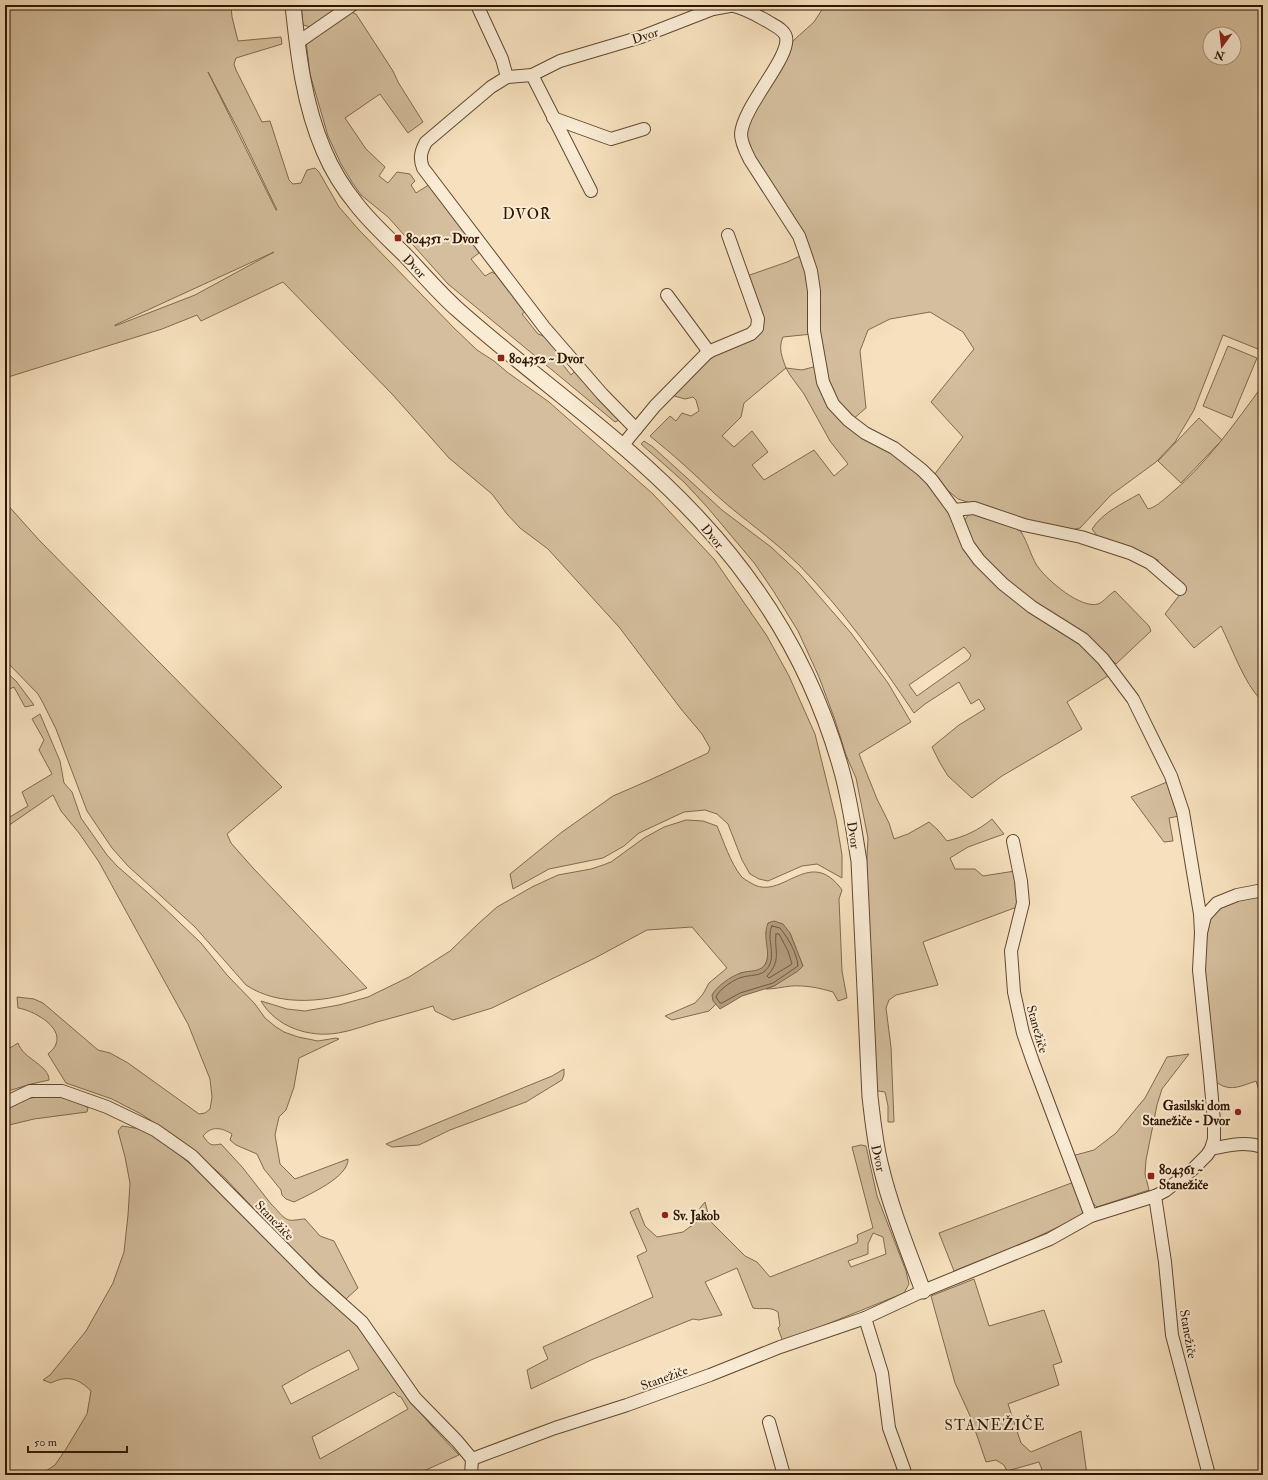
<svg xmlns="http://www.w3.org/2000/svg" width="1268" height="1480" viewBox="0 0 1268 1480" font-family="'IM FELL Double Pica',serif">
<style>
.green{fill:#d4be9d;stroke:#816a4e;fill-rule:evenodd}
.water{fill:#b29b7d;stroke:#7d664b}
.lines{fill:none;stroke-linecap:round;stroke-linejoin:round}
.shore{stroke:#70583e;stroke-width:1}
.minor-casing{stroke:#60482f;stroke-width:14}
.tertiary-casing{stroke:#60482f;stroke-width:17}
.minor{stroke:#f9ebd4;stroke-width:12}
.tertiary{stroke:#f9ebd4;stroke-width:15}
.poi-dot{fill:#8f2418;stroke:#f9ebd4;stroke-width:1.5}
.labels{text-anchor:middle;stroke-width:4;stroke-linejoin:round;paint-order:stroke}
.street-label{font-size:13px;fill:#2e1600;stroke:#f9ebd4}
.poi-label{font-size:13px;font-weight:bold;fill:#2e1600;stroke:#f9ebd4;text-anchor:start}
.quarter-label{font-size:15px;letter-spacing:1px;fill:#2e1600;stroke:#f9ebd4}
</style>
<rect width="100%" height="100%" fill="#f6e0bd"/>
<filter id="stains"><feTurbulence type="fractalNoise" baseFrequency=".005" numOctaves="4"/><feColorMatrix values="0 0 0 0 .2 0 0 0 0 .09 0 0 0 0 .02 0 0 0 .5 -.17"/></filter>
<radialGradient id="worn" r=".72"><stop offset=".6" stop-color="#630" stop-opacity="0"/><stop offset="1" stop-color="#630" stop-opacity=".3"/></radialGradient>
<g class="green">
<path d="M5,5H231L232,17L238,41L281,37L282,44L236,58L234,64L236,70L262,122L270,121L289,180L293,184L301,183L307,170L315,168L319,172L339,207L359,230L454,328L477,350L494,361L507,372L549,402L653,494L714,559L767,636L789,676L815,734L836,819L842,855V878L817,864L802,866L768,881L759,879L750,874L742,860L728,824L717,814L705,810L684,812L639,833L624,846L603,858L549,869L513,889L510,874L562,832L613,796L652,779L708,753L710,748L702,734L681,709L619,627L548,549L520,528L507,514L492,494L449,458L392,394L283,282L201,321L197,315L162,329L5,378ZM208,72L240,133L277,210H276ZM274,252L195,295L115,326V325Z"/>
<path d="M301,5H344L311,27L303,25Z"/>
<path d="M825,5H1263V351L1223,335L1194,410L1175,442L1156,462L1111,495L1080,528L1067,531L1047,528L958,499L940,484L934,475L963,437L931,402L974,349L963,332L930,312L890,319L868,330L860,351L866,408L852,420L837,404L826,382L821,351L814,269L746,150L745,130L788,48L794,40L814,22ZM1210,34H1234V58H1210Z"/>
<path d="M348,11L356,14L393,71L398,82L423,122L408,133L380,94L345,118L366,149L385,167L379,176L388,183L397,172L410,174L415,181L411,185L416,193L430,184L472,241L479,253L471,259L485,276L492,272L497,275L526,311L522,314L538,334L549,338L565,356L560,361L571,375L575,371L621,419L615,422L448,284L388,217L361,195L352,182L341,164L328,136L310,74L306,41Z"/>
<path d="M800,256L808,274L812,334L783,337C778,348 782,357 786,368L802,370L817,366L822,389L886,448L922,475L943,501L969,553L1078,640L1111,674L1067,702L1082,729L1002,776L972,798L948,776L940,763L932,747L959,725L985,709L979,699L971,704L959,682L925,704L914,713C879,661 843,610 799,565C778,544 753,526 730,507C713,493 699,478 683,464C672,454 661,445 650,436L670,416L676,421L682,413L691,416L699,411L696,400L693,397L685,399L671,395L701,364L718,352L755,337L763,329V317L747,276L787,262ZM786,368L790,375L804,394L830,441L848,464L834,476L814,450L764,480L752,465L768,452L752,431L734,447L722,436L741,417L744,403ZM964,647L971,655L969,659L917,696L909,685Z"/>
<path d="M1228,346L1257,358L1232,418L1203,406Z"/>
<path d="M1263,385V700H1261C1244,683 1232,648 1221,626L1194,648L1165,614L1184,589L1158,565V560L1098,537L1092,529C1103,512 1122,504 1139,494L1148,509C1156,507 1162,501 1168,496C1206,465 1234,424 1263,385Z"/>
<path d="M1199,418L1222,440L1181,483L1158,461Z"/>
<path d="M644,441L653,447L722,510L771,547L800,574L851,633L888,683L911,722L859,754L877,799L889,823L894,839L908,834L929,822L938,830L947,841C964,837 979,830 992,819L1004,834L968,847L950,858L955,869H975L983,876L1015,871L1017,880V907L923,942L938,985L896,995L889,1000L886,1008L891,1047L894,1122H888V1106L885,1092L878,1091L875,1085L866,875L868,838L856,778L846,755L835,720L819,677L798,631L774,592L755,564L708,508L684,482L641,444Z"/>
<path d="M5,502L39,540L282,787L227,834L231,843L254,869L367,988C330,1002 280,1008 246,985L195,927L128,866L112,848L87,811L56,729L43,703L38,694L5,660Z"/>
<path d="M975,512C986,516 996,520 1007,524C1010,526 1015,527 1018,529C1025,533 1031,558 1038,567C1048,581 1081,609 1098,604C1104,602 1109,594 1115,591L1149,626L1151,631L1116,664L1091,639L1014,590L970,543L964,521L969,514Z"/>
<path d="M5,671L16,681L34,705L25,707L14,687L7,690L5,686Z"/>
<path d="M40,714L60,761L64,783L72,792L81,818L107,855L117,866L156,900L201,943L227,975L255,1004L265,1018L276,1027L284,1032L298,1037L318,1041L336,1038L339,1039L299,1058L294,1087L286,1110L279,1117L275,1135L280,1164L295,1179L348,1159C349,1177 308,1195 294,1202L286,1199L282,1195L281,1190L264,1169L257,1154L236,1145L230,1140L232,1134C222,1128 212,1125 203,1136C210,1145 210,1146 221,1144L243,1168L271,1204C277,1209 282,1218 289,1220C292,1221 301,1219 305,1219L320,1236L334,1241L358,1288L346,1299L285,1242L224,1177L179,1139L141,1114L112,1099L66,1083L48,1054C51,1051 55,1048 56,1044C63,1026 32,1010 18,1008L17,997L34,999L43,1003L98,1050L110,1053L128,1063L199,1114L205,1113L210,1109L212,1097L210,1079L188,1024L99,862L79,833L61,811L53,795L5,828V820L28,806L22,792L52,774L39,750L44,740L32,719Z"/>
<path d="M1167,782L1179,816L1169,818L1173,841L1164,842L1131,797Z"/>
<path d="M686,820L703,821L717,826C724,842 730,862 741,876C743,879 748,881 751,883C782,903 809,844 842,890L839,899L842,971L847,998L838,1001L833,992C820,988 805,985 791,986C782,987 775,989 766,989L774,986L803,966L790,933L766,932C767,942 772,962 761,969C756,972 746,972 740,973L717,1003L709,1011L672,1020L665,1016L695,1003L703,994L709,983L727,968L692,927L647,930L595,958L492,1008L453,1020L435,1011L433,1006C414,1012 395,1017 377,1022C364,1026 351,1031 338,1033C309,1038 276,1027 261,1001L287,1009L305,1011L339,1005L368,997L409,977L450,951L479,923L497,907L532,887L558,875L591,869L603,865L611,862L644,838L664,827Z"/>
<path d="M1263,894V1103L1256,1081C1241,1086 1229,1093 1215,1081L1203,960L1204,945L1212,914L1224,904Z"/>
<path d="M18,1043C23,1059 49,1065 49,1080L31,1084L5,1092V1051Z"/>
<path d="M1189,1054L1162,1089L1157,1105L1146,1160L1145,1174L1149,1190L1097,1207L1090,1201L1072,1156L1094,1150L1116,1133L1145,1098L1167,1057Z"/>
<path d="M564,1069V1075L562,1080L526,1102L450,1130L419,1145L392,1147L386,1144L552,1076Z"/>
<path d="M42,1096C61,1097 73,1097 88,1108L87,1112L34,1119L5,1126V1109L26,1099Z"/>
<path d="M122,1126L140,1129L154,1135L202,1173L350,1318C373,1344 391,1374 412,1402C426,1421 443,1438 459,1455L415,1475H45L46,1471L55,1465L66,1449L87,1414L91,1391C78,1378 67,1375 51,1383L43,1380L50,1375L86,1331L113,1283L124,1252L128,1215L130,1183L125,1157L118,1131ZM349,1350L359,1369L291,1404L282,1386L310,1370ZM394,1392L398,1396L401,1397L408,1409L320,1459L312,1437Z"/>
<path d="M861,1145L866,1146L877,1196L906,1271L909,1284L904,1293L783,1342L778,1328L780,1326L778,1312C770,1306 762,1310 753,1308L737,1268L705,1282L722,1315L699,1320L693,1319L591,1360L531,1389L527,1370L548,1359L543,1347L653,1297L637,1256L647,1251L630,1212L638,1208L645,1226L657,1237L683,1232L698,1221L700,1208L705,1202L710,1221L745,1256L757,1262L770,1277L857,1243L858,1240L857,1235L873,1228L852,1147ZM873,1233L883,1237L886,1254L851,1267L848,1261L868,1254V1244Z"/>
<path d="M1074,1182L1083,1210L1082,1214L1079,1217L1033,1239L954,1271L939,1233Z"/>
<path d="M974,1279L989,1326L1044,1310L1062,1362L1053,1365L1059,1385L1008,1404L1021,1443L1031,1452L1081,1431L1087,1475H1044L1039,1462L1007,1471L1004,1465L996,1460L986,1462L971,1418L955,1383L931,1296Z"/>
</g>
<path class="water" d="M774,921L783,924L790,933L803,966L798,971L774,986L742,996L720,1009L713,1001L712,995C716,987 731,976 741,973C749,970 761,973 766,963C770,953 765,943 766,932C766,929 767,926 768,923Z"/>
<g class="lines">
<g class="shore">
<path d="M772,926L780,928C788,938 797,953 798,966L773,983L740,993L722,1003H720L716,997C719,989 736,978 743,977C750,975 759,976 765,971C779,958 765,939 772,926Z"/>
<path d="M776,934H779L788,951L792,964L769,978L767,976C782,960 774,951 776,934Z"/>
</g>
<defs>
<g id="minor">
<path d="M477,5L502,59L507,77"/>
<path d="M707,5L713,9L735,5"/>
<path d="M734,6C746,9 756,15 767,21C773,25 784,29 786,37C791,57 743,106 741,134C741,143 746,152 750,160L799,236L804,250L811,271L814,291V331L823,382L833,404L848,420L865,433L894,448L922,470L932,480L954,510L968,545L979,560L1003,584L1032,607L1083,639L1103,659L1133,699L1171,776L1183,812L1200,914L1201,933"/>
<path d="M297,43L352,5"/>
<path d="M532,75L591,191"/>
<path d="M553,118L611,139L644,129"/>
<path d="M667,295L709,352"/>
<path d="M636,429L602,394L544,327L423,168C419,158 421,151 426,142L491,87L507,77L532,75L560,61L641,37L713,9"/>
<path d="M622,446L655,406L708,352L751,334L757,328L758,319L728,235"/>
<path d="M954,510L974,508L1024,525L1081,537L1130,553L1150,563L1180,589"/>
<path d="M1013,841L1021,881L1023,903L1011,951L1014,992L1023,1033L1033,1062L1091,1216"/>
<path d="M5,1103L30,1091H62L107,1107L155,1130L192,1156L315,1280L362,1322L415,1398L457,1441L472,1459L471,1475"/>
<path d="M1211,1149C1229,1145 1245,1141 1263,1147"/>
<path d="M1155,1196L1165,1262L1172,1335L1209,1475"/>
<path d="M865,1318L882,1373L889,1428L906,1475"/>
<path d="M769,1422L784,1475"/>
<path d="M472,1459L555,1428L627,1405L710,1375L780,1347L865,1318L923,1291L1050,1239L1091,1216L1155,1196L1165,1191L1193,1169L1207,1155L1211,1149L1214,1139V1121L1210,1076L1199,970L1201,933L1205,916L1217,903L1237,895L1263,890"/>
</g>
<path id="tertiary" d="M293,5C298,54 304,105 324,151C332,170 344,189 357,205C371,223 389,239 405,255C422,273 439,293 457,309C537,380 626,440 699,519C766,591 816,677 842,772C850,801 854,831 859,861L870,1097C873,1121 875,1144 881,1167C891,1209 908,1250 923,1291"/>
</defs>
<use href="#minor" class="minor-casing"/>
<use href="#tertiary" class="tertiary-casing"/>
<use href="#minor" class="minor"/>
<use href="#tertiary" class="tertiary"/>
</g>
<g class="poi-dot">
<rect x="394" y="234" width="8" height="8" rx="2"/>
<rect x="497" y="354" width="8" height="8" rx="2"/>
<circle cx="1238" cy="1112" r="4"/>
<rect x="1147" y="1172" width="8" height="8" rx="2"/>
<circle cx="665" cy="1215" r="4"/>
</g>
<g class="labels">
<g class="street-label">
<text transform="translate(645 35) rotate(-18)" y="5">Dvor</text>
<text transform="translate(415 266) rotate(46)" y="5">Dvor</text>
<text transform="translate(713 536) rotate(50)" y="5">Dvor</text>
<text transform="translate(854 835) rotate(81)" y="5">Dvor</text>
<text transform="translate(1038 1029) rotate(74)" y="5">Stanežiče</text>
<text transform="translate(879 1158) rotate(77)" y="5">Dvor</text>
<text transform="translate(275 1220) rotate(46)" y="5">Stanežiče</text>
<text transform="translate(1189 1334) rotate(80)" y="5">Stanežiče</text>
<text transform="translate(664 1377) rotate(-20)" y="5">Stanežiče</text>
</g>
<g class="poi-label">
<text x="406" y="243">804351 ~ Dvor</text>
<text x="509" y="363">804352 ~ Dvor</text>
<text x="1230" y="1110" text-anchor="end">Gasilski dom<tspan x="1230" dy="15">Stanežiče - Dvor</tspan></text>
<text x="1159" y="1174">804361 ~<tspan x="1159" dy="15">Stanežiče</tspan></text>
<text x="673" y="1220">Sv. Jakob</text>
</g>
<g class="quarter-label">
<text x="527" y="219">DVOR</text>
<text x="995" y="1430">STANEŽIČE</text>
</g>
</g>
<rect width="1268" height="1480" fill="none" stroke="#f6e0bd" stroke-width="20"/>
<rect x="6" y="6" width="1256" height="1468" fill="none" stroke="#2e1600" stroke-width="2"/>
<rect x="10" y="10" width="1248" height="1460" fill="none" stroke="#2e1600"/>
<g transform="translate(1222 46) rotate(195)"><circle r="19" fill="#f9ebd4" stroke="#a8967f"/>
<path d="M0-3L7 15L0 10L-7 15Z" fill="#8f2418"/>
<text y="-6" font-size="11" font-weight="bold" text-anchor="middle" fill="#2e1600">N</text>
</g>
<path d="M28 1446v6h99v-6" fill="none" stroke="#2e1600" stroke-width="2"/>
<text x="34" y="1446" font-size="12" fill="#2e1600" stroke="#f9ebd4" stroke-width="3" paint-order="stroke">50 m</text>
<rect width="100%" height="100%" filter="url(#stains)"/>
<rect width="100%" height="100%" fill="url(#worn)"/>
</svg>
